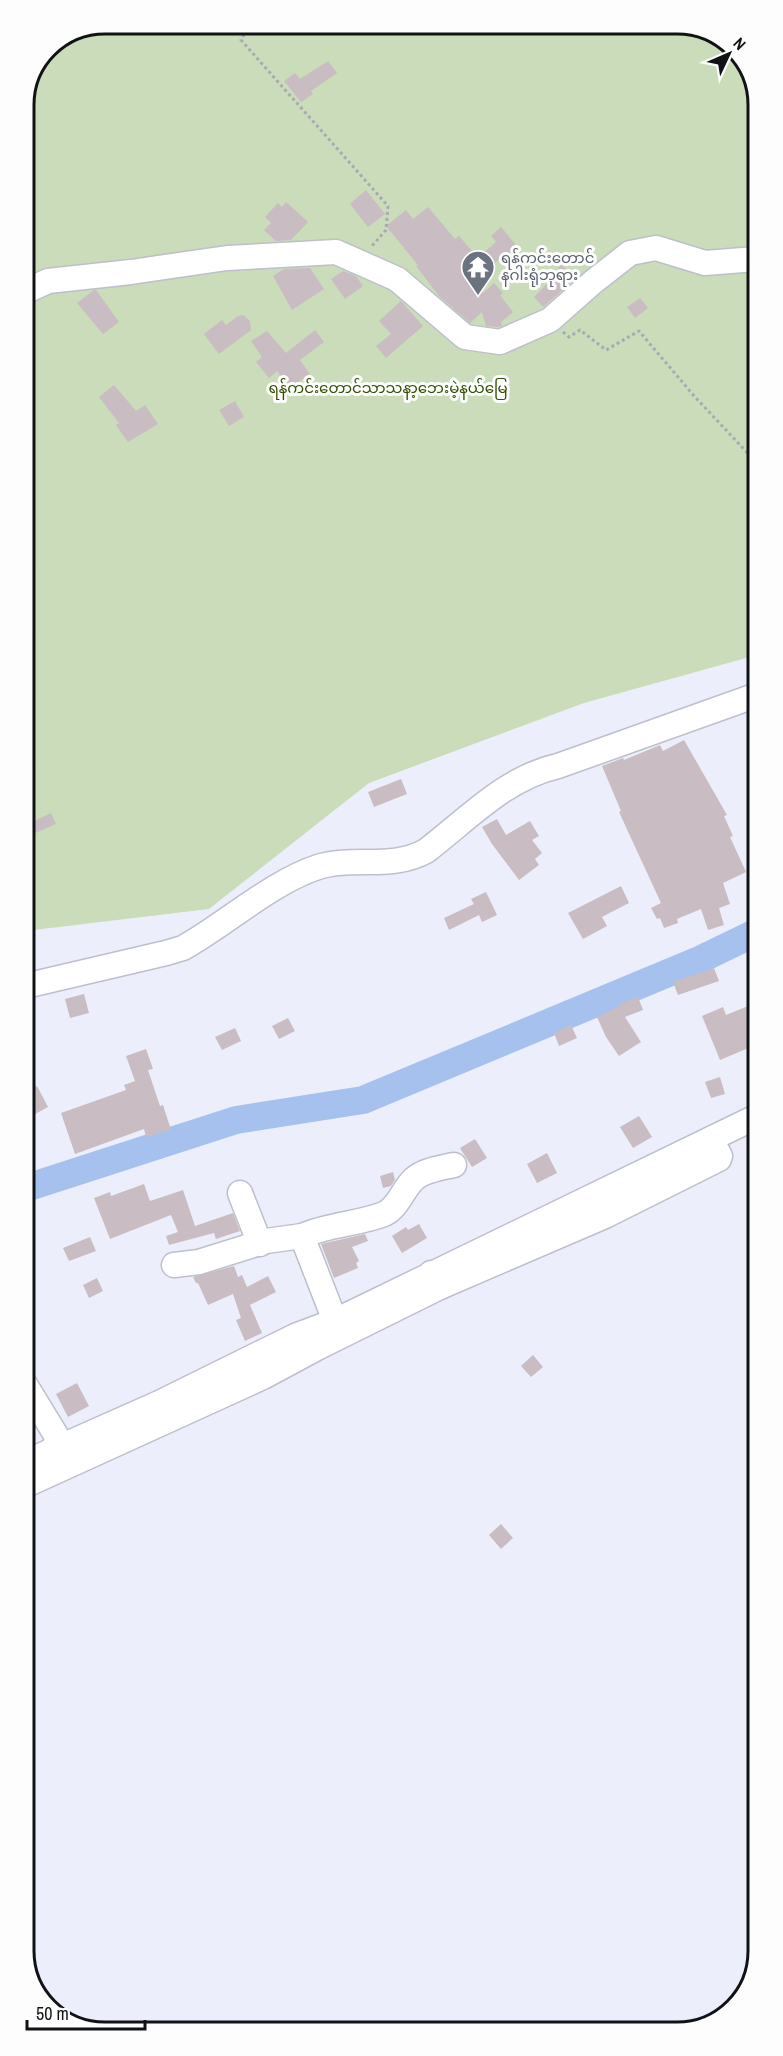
<svg xmlns="http://www.w3.org/2000/svg" width="783" height="2056" viewBox="0 0 783 2056" font-family="'Archivo Narrow','Noto Sans Myanmar',sans-serif">
<style>
.green{fill:#cadcb9}
.lines{fill:none;stroke-linecap:round;stroke-linejoin:round}
.river{stroke:#a6c1ee;stroke-width:28}
.building{fill:#c9bcc2}
.minor-casing{stroke:#bdbfcb;stroke-width:27}
.path{stroke:#a8aab4;stroke-width:3;stroke-dasharray:3 3;stroke-linecap:butt}
.minor{stroke:#fff;stroke-width:24}
.labels{text-anchor:middle;stroke-width:6;stroke-linejoin:round;paint-order:stroke}
.worship-label{font-size:15px;fill:#5b616d;stroke:#fdfdfd;text-anchor:start}
.park-label{font-size:15px;fill:#334e03;stroke:#fdfdfd}
.rim{fill:none;stroke:#111216;stroke-width:3}
</style>
<rect width="100%" height="100%" fill="#eceffb"/>
<path class="green" d="M106,24H683L727,41L756,84L757,655L584,703L369,783L209,909L25,931L24,101L48,48Z"/>
<g class="lines">
<path class="river" d="M26,1188L236,1120L363,1100L697,961L757,932"/>
</g>
<g class="building">
<path d="M328,61L337,73L311,91L313,94L301,102L284,81L295,73L300,79Z"/>
<path d="M366,190L385,214L368,227L350,204Z"/>
<path d="M286,202L308,222L291,240L276,241L264,230L271,223L265,217L278,203L282,207Z"/>
<path d="M428,207L455,239L459,236L478,258L463,271L483,293L494,283L503,293L500,295L513,312L501,322L502,326L498,327L486,326L482,312L470,323L440,297L416,266L418,265L386,226L406,210L413,219Z"/>
<path d="M501,227L521,251L510,259L506,253L492,266L482,254L496,242L491,236Z"/>
<path d="M561,265L576,278L543,307L534,297L550,281L548,280Z"/>
<path d="M310,268L324,289L292,310L273,276L284,269Z"/>
<path d="M343,271L356,276L363,286L345,299L331,279Z"/>
<path d="M94,290H96L119,322L103,334L77,303Z"/>
<path d="M640,298L648,308L635,318L627,307Z"/>
<path d="M401,301L423,326L386,358L376,346L391,334L379,321Z"/>
<path d="M243,315L250,321L251,330L219,354L204,334L222,320L226,325L238,316Z"/>
<path d="M315,330L324,342L300,360L310,374L289,388L277,371L269,378L256,362L262,357L251,341L267,331L286,353Z"/>
<path d="M114,385L136,411L145,405L158,424L128,442L116,425L119,423L99,397Z"/>
<path d="M235,401L244,417L229,426L219,410Z"/>
<path d="M684,740L727,815L724,816L733,836L730,837L746,872L723,883L730,904L719,908L724,925L708,930L701,909L677,919L678,923L664,928L660,918L657,919L651,908L661,903L619,812L621,811L602,766L623,758L624,760L660,745L663,751Z"/>
<path d="M401,779L407,794L374,807L368,792Z"/>
<path d="M51,813L56,824L33,834L28,824Z"/>
<path d="M497,819L506,835L530,821L539,836L532,840L542,853L535,859L539,865L519,880L492,844L482,827Z"/>
<path d="M621,886L629,903L602,917L607,926L583,939L568,913Z"/>
<path d="M486,892L497,915L482,922L479,915L449,930L444,918L474,904L471,899Z"/>
<path d="M714,968L719,981L678,995L673,982Z"/>
<path d="M84,994L89,1013L70,1018L65,999Z"/>
<path d="M638,997L643,1010L625,1017L641,1042L619,1056L606,1037L597,1017L618,1007V1005Z"/>
<path d="M758,1002V1044L720,1060L702,1016L723,1007L726,1015Z"/>
<path d="M288,1018L295,1031L279,1039L272,1026Z"/>
<path d="M571,1025L577,1038L559,1046L554,1033Z"/>
<path d="M235,1028L241,1041L222,1050L215,1037Z"/>
<path d="M146,1049L153,1069L148,1070L160,1106L163,1105L171,1130L146,1137L144,1129L75,1154L61,1113L126,1090L124,1085L135,1081L126,1056Z"/>
<path d="M720,1077L725,1094L711,1098L705,1082Z"/>
<path d="M37,1086L48,1107L26,1119V1092Z"/>
<path d="M639,1116L652,1137L633,1148L620,1127Z"/>
<path d="M475,1139L487,1158L472,1167L460,1148Z"/>
<path d="M547,1153L557,1173L537,1183L527,1164Z"/>
<path d="M393,1172L395,1180L391,1186L383,1188L380,1176Z"/>
<path d="M144,1184L150,1201L183,1190L195,1226L233,1213L240,1231L216,1239L214,1233L169,1245L166,1236L178,1232L171,1215L110,1239L94,1198L110,1192L111,1196Z"/>
<path d="M419,1224L427,1238L402,1253L392,1236L406,1227L408,1230Z"/>
<path d="M365,1234L368,1241L352,1247L359,1261L356,1263L358,1268L334,1278L321,1244Z"/>
<path d="M90,1237L96,1251L69,1261L63,1248Z"/>
<path d="M234,1266L238,1277L242,1275L247,1287L268,1276L276,1292L250,1305L262,1333L245,1341L236,1320L241,1318L233,1294L208,1305L198,1283H196L193,1277Z"/>
<path d="M97,1278L103,1291L89,1298L83,1285Z"/>
<path d="M533,1355L543,1367L531,1377L521,1366Z"/>
<path d="M77,1383L89,1406L68,1417L56,1394Z"/>
<path d="M501,1524L513,1538L501,1549L489,1535Z"/>
</g>
<g class="lines">
<defs>
<g id="minor">
<path d="M24,292L48,281L131,272L227,258L336,252L397,279L465,337L500,342L550,320L593,282L630,253L656,248L705,263L756,259"/>
<path d="M25,986L166,953L183,948C226,924 272,882 318,867C354,856 392,870 426,851C468,819 505,778 558,766L757,695"/>
<path d="M240,1193L260,1244"/>
<path d="M174,1265L199,1262L266,1241L302,1236"/>
<path d="M440,1287L605,1216L719,1159L720,1156L711,1139"/>
<path d="M335,1321L302,1236C329,1224 359,1224 384,1214C398,1208 403,1189 414,1179C424,1170 441,1168 454,1165"/>
<path d="M26,1386L56,1435L57,1442L52,1450"/>
<path d="M26,1462L159,1403L295,1336L335,1321L758,1116"/>
<path d="M26,1485L263,1377L317,1348L440,1287L431,1273"/>
</g>
</defs>
<use href="#minor" class="minor-casing"/>
<g class="path">
<path d="M250,24L241,40L388,206L386,230L371,247"/>
<path d="M563,332L569,337L580,330L606,350L639,331L695,397L757,463"/>
</g>
<use href="#minor" class="minor"/>
</g>
<defs>
<symbol id="temple-pin" viewBox="-11 -11 22 30"><path d="M0 17L-7.5 6A9.5 9.5 0 1 1 7.5 6Z" fill="#6b7280" stroke="#fdfdfd"/><path d="M0-6L5-2H3V0L6.5 2.5H4V6H1.5V3h-3V6H-4V2.5H-6.5L-3 0V-2H-5Z" fill="#fff"/></symbol>
</defs>
<g fill-rule="evenodd">
<use href="#temple-pin" x="459" y="248" width="38" height="52"/>
</g>
<g class="labels">
<g class="worship-label">
<text x="501" y="263">ရန်ကင်းတောင်<tspan x="501" dy="17">နဂါးရုံဘုရား</tspan></text>
</g>
<g class="park-label">
<text x="388" y="393">ရန်ကင်းတောင်သာသနာ့ဘေးမဲ့နယ်မြေ</text>
</g>
</g>
<path d="M0 0H783V2056H0ZM105 34H677A71 71 0 0 1 748 105V1951A71 71 0 0 1 677 2022H105A71 71 0 0 1 34 1951V105A71 71 0 0 1 105 34Z" fill="#fdfdfd" fill-rule="evenodd"/>
<path class="rim" d="M105 34H677A71 71 0 0 1 748 105V1951A71 71 0 0 1 677 2022H105A71 71 0 0 1 34 1951V105A71 71 0 0 1 105 34Z"/>
<g transform="translate(729 54) rotate(46)" stroke="#fdfdfd" stroke-width="4.5" paint-order="stroke">
<path d="M0-4.5L10 22L0 15L-10 22Z" fill="#111216"/>
<text y="-9" font-size="16" font-weight="bold" text-anchor="middle" fill="#111216">N</text>
</g>
<path d="M27 2020v9h118v-9" fill="none" stroke="#111216" stroke-width="3"/>
<text x="36" y="2020" font-size="18" fill="#111216" stroke="#fdfdfd" stroke-width="4.5" paint-order="stroke">50 m</text>
</svg>
